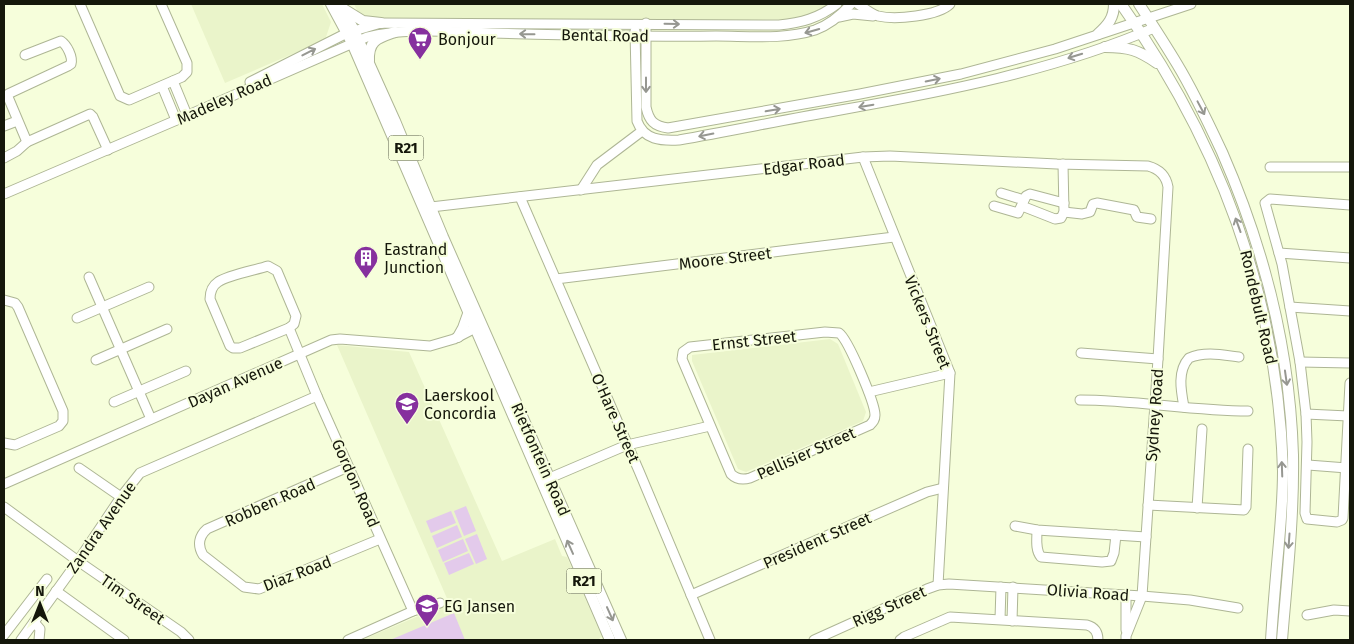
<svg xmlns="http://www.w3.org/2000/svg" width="1354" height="644" viewBox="0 0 1354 644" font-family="'Fira Sans',sans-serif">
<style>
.built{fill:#eaf4ca}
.green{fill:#e3caeb}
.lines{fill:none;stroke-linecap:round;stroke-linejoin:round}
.minor-casing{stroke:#aeb695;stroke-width:11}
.major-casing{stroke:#aeb695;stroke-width:12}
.minor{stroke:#fff;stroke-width:9}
.major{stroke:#fff;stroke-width:10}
.oneway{stroke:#969791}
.labels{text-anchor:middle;stroke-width:4;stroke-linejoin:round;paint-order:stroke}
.shield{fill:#f6fedb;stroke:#585c49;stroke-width:1}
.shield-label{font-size:15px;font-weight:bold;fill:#15170b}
.street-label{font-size:16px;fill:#15170b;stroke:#f6fedb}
.poi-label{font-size:16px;fill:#15170b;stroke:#f6fedb;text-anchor:start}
</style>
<rect width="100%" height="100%" fill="#f6fedb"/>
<g class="built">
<path d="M191,4H322L331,22L325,40L225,83Z"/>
<path d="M354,4H831L826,8L798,19L744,20L361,19Z"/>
<path d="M830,339L838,344L866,412L863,421L746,472L738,469L692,361V355Z"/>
<path d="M337,345L409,352L502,561L555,539L562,556L567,557L602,637L597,640H362L449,603Z"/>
</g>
<g class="green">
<path d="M466,506L476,531L464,536L454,511Z"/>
<path d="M451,511L456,523L431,533L426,521Z"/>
<path d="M457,525L462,537L437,548L432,536Z"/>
<path d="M477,534L487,559L476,564L465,539Z"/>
<path d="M463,539L468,551L443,562L438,550Z"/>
<path d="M469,553L474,564L449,575L444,563Z"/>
<path d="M454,613L465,640H390Z"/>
</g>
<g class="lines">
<defs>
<g id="minor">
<path d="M80,4L120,96L129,100L182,77L187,72V63L161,4"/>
<path d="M858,4C864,8 871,14 878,16C895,20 938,16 950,4"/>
<path d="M839,17L853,14L873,16"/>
<path d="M646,23V107C649,121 654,126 668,128L860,94L961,74L1055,49L1191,4"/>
<path d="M635,31L637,121C644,140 661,141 679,140C731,131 783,120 835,111C943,92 1053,71 1154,28"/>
<path d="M25,55L61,41C67,45 73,57 71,64L68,66L8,94V97L27,142L90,114L93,117L108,150"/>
<path d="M173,81L187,115"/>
<path d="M250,82L347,33L381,23L779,25C801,23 819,18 837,4"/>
<path d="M162,86L176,120"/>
<path d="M4,126L17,121"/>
<path d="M863,157L950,373L938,585"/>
<path d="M4,158L17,151L27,142"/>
<path d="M1270,167H1350"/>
<path d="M581,190L597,165L642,131"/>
<path d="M1001,193L1024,200"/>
<path d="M4,194L193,113L367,37C407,27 451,32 492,33C567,35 642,37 716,36C748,36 784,40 815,30C829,25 841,15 851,4"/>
<path d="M520,197L639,471L710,640"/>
<path d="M1350,205L1270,199L1265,203L1282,264L1300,362L1306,414L1307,442L1305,513L1307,519L1337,522L1342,520L1343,518L1350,383"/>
<path d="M994,206L1018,213L1026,196L1030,194L1064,203"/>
<path d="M1022,206L1055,219L1061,218L1064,212L1063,164"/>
<path d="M431,207L863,157L890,156L1057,164L1148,166C1159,169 1166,175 1168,187L1158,359L1142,596L1126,636V640"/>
<path d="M1064,212L1082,214L1090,212L1093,204L1097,203L1134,210L1137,217L1151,219"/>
<path d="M1279,253L1350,258"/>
<path d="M268,266L277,271L296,316L294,324L289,328L240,348H233L230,346L210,299C210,292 212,286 218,282C228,275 256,270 268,266Z"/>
<path d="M89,277L151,419"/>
<path d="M556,279L894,237"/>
<path d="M4,300L15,303L18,307L63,411V421L59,426L15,445L4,443"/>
<path d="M1290,307L1350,311"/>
<path d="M77,318L149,287"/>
<path d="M289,328L317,396L413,611"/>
<path d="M825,332L839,333C848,339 875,403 875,415C875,420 873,422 870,425L750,478C743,480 736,479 731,474L682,359L683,352L690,347Z"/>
<path d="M1081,353L1158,359"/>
<path d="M96,360L167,329"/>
<path d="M1300,362L1350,363"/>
<path d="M869,392L950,373"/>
<path d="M1080,400C1136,400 1192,411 1248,411"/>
<path d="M114,402L186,371"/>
<path d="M1184,407C1181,391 1177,371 1189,358C1205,351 1223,355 1239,357"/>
<path d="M1306,414L1348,416"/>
<path d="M1308,465L1347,468"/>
<path d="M348,467L207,529C199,536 197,545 203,555L244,587L259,589L380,539"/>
<path d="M79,468L121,497"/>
<path d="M545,480L627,445L710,426"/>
<path d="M4,484L331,340L340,339L430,346L454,339L481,325"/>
<path d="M1148,505L1244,510L1246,507L1248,449"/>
<path d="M4,507L78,561L181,632L189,640"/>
<path d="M1197,508L1202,429"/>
<path d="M1015,526L1037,530L1146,537"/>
<path d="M1037,530C1037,539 1035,550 1041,557L1102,562L1111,561L1114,553L1116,535"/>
<path d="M56,591L124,640"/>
<path d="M691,595L927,492L943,488"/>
<path d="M1126,595V630"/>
<path d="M1307,615L1334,610L1350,611"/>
<path d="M1000,619L1001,587"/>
<path d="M1012,621L1013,587"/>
<path d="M34,622L40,629L39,640"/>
<path d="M4,635L47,579"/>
<path d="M21,640L78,561L121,497L140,473L317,396"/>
<path d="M348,640L413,611L440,603"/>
<path d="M814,640L927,589L938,585L949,584L1142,596L1190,600L1238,608"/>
<path d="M900,640L904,637L950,617L1087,625C1094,627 1098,632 1098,640"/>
</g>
<g id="major">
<path d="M331,4L352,43L610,640"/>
<path d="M340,4L354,30L395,121L443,237L621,640"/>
<path d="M1121,4C1221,144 1278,298 1283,471C1283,495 1281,519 1279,542C1276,575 1273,608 1271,640"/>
<path d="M1139,4C1152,24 1165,44 1177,64C1194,92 1208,122 1222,152C1264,248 1290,350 1293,455C1294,517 1287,579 1282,640"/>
<path d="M342,8L363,21L381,23"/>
<path d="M1098,34C1108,25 1114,18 1114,4"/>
<path d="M1105,47C1129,47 1138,50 1157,63"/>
<path d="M369,61C368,40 378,38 395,32"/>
<path d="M458,337L463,328L468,314"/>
</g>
</defs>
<use href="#minor" class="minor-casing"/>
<use href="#major" class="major-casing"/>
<use href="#minor" class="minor"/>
<use href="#major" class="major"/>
</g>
<defs><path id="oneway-shaft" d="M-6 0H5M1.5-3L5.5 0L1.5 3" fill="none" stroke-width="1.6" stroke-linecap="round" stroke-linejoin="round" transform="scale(1.25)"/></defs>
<g class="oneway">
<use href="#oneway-shaft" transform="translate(672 24) rotate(1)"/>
<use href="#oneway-shaft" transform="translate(812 31) rotate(164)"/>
<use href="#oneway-shaft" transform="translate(527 34) rotate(-179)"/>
<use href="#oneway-shaft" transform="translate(309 52) rotate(-27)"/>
<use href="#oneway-shaft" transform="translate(1075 56) rotate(163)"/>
<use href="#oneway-shaft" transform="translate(933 80) rotate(-12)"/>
<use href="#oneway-shaft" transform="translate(646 85) rotate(90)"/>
<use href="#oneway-shaft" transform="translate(866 106) rotate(170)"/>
<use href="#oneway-shaft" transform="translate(1201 108) rotate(62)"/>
<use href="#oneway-shaft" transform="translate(773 110) rotate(-10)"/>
<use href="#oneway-shaft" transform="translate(706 135) rotate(169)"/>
<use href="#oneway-shaft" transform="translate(1238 225) rotate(-110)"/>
<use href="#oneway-shaft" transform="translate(1286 378) rotate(82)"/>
<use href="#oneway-shaft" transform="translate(1282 469) rotate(-92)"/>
<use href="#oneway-shaft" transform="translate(1289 541) rotate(94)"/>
<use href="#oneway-shaft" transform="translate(570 547) rotate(-114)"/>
<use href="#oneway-shaft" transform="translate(610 614) rotate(66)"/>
</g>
<defs>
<symbol id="supermarket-pin" viewBox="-11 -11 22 30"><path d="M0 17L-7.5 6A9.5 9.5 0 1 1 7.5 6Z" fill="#86309e" stroke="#f6fedb"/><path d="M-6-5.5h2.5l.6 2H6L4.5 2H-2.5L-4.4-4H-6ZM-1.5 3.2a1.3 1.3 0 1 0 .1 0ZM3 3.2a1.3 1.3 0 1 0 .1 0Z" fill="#fff"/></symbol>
<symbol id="building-pin" viewBox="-11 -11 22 30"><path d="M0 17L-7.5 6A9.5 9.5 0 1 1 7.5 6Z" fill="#86309e" stroke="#f6fedb"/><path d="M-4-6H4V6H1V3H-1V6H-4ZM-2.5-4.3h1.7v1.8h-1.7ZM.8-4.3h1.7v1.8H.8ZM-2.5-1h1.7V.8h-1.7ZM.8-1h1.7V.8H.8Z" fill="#fff"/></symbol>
<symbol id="school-pin" viewBox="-11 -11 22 30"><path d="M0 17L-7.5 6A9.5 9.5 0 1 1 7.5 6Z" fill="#86309e" stroke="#f6fedb"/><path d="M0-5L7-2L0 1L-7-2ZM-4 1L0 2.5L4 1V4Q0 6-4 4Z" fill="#fff"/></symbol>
</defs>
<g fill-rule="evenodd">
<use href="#supermarket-pin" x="406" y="25" width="28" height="38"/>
<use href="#building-pin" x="352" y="244" width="28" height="38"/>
<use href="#school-pin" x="393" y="390" width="28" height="38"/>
<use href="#school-pin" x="413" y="592" width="28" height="38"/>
</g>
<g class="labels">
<g class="shield">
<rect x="388.5" y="135.5" width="35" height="25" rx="4"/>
<rect x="566.5" y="568.5" width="35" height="25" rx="4"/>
</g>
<g class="shield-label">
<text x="406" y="153">R21</text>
<text x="584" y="586">R21</text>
</g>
<g class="street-label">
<text transform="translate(605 35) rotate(1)" y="6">Bental Road</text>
<text transform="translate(224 99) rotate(-24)" y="6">Madeley Road</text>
<text transform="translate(804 164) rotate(-7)" y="6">Edgar Road</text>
<text transform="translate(725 258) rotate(-7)" y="6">Moore Street</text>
<text transform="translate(1259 307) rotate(77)" y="6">Rondebult Road</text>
<text transform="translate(928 322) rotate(68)" y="6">Vickers Street</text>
<text transform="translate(754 340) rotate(-6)" y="6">Ernst Street</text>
<text transform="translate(235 382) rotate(-24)" y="6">Dayan Avenue</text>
<text transform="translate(1154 415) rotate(-86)" y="6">Sydney Road</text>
<text transform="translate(616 418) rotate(66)" y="6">O'Hare Street</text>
<text transform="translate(806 453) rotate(-24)" y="6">Pellisier Street</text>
<text transform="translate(541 459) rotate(66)" y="6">Rietfontein Road</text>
<text transform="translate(356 483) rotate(66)" y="6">Gordon Road</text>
<text transform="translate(270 502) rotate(-24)" y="6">Robben Road</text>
<text transform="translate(101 527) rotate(-55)" y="6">Zandra Avenue</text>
<text transform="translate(817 540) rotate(-24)" y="6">President Street</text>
<text transform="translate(297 573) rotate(-21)" y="6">Diaz Road</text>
<text transform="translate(1088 592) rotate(4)" y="6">Olivia Road</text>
<text transform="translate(133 599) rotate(35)" y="6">Tim Street</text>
<text transform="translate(889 606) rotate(-24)" y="6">Rigg Street</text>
</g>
<g class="poi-label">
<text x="438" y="45">Bonjour</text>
<text x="384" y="255">Eastrand<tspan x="384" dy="18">Junction</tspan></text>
<text x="424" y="401">Laerskool<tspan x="424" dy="18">Concordia</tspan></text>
<text x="444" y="612">EG Jansen</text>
</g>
</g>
<rect width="1354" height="644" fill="none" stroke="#15170b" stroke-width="10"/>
<g transform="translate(40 604)" stroke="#f6fedb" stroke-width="4" paint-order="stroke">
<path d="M0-4L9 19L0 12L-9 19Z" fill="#15170b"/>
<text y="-8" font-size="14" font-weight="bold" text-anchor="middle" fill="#15170b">N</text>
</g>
</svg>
